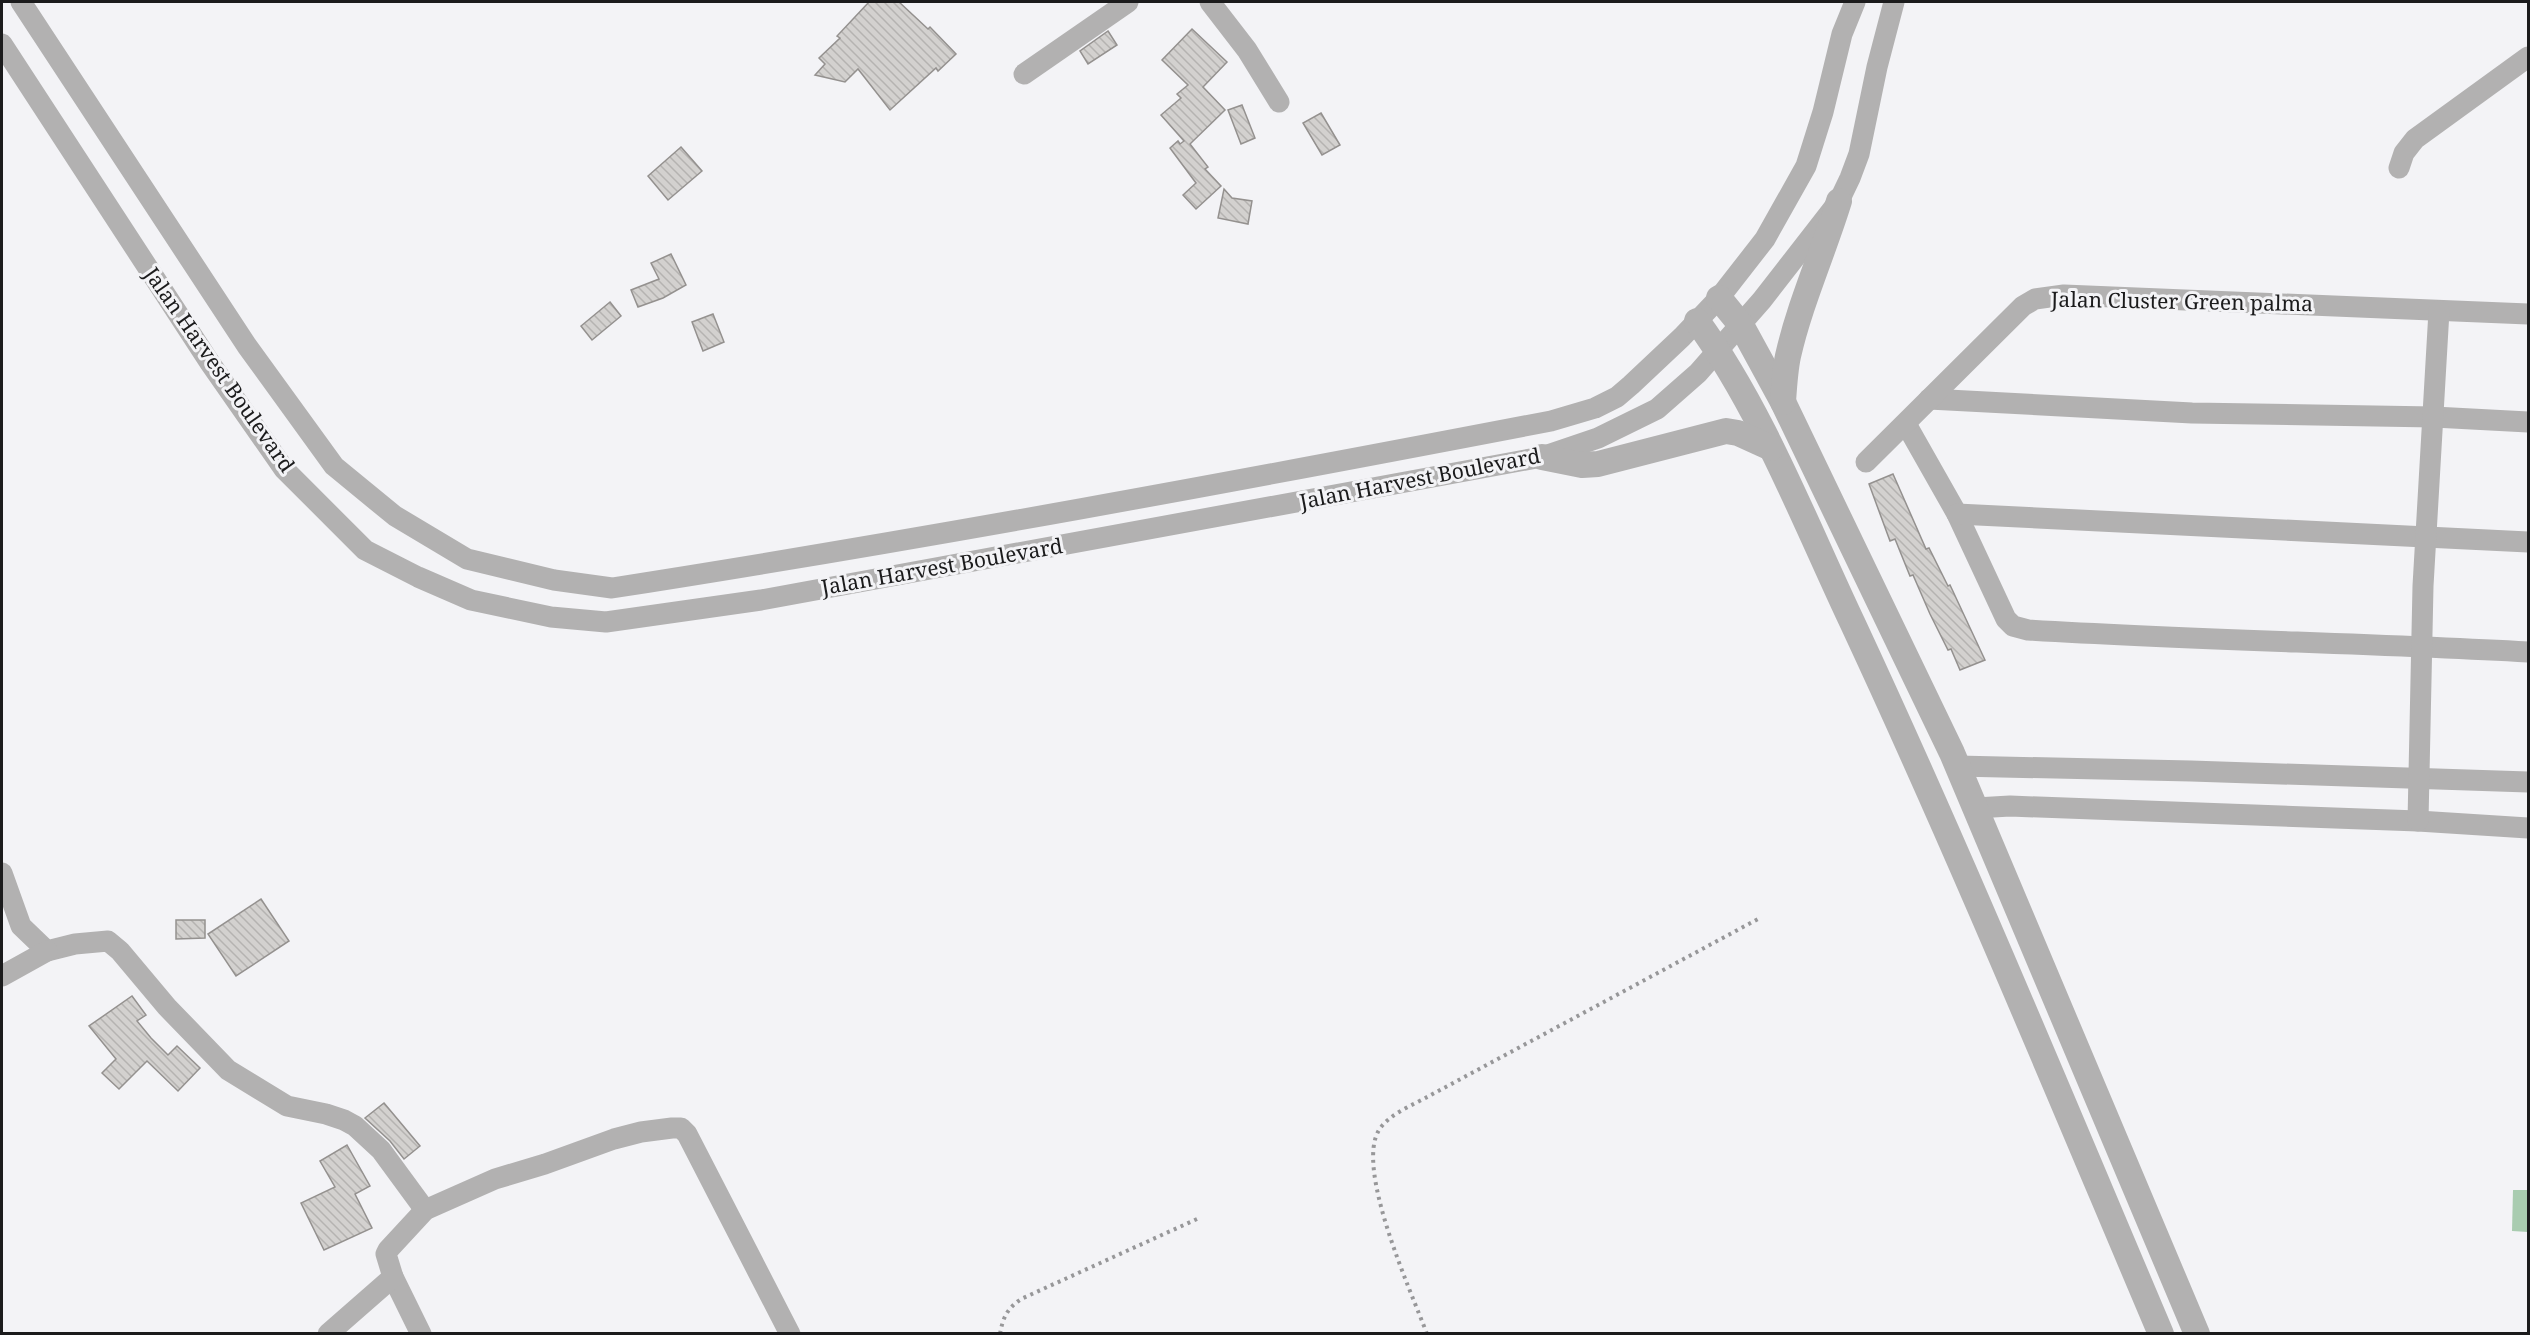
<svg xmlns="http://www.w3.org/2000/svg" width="2530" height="1335" viewBox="0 0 2530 1335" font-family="'Noto Serif',serif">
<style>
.grass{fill:#a9ccb0}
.building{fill:url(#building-back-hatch);stroke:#94918f;stroke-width:1.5}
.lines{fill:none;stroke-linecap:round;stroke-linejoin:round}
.path{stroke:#979799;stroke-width:4;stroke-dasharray:3 4.5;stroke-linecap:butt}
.minor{stroke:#b2b1b1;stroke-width:21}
.tertiary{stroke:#b2b1b1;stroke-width:26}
.labels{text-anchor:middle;stroke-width:6;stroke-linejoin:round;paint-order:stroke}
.street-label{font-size:21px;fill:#1b1b1c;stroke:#f3f3f6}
</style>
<defs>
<pattern id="building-back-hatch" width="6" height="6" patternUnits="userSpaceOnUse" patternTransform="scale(1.5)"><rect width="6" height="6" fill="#d3d1cf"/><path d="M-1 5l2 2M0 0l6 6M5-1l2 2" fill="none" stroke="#b5b3b1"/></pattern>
</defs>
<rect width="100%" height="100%" fill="#f3f3f6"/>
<path class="grass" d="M2513,1190H2528V1232L2512,1231Z"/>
<g class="building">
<path d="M869,2H899L928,29L930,27L956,54L938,71L936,68L890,110L858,69L845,82L815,75L825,64L819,58L840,38L837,36Z"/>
<path d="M1192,29L1227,62L1203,87L1225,110L1190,144L1208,167L1205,169L1221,186L1196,209L1183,195L1196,183L1170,148L1178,141L1180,144L1184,141L1161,115L1181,98L1177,94L1188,85L1162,60Z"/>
<path d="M1108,31L1117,45L1088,64L1080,51Z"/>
<path d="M1242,105L1255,138L1241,144L1228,110Z"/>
<path d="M1321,113L1340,145L1322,155L1303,123Z"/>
<path d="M681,147L702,171L668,200L648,176Z"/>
<path d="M1224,189L1232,198L1252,201L1248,224L1218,218Z"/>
<path d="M671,254L686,285L663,298L638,307L631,290L659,279L651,263Z"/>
<path d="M610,302L621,316L592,340L581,326Z"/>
<path d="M713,314L724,342L703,351L692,322Z"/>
<path d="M1893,474L1926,549L1929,548L1948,586L1950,585L1985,660L1960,670L1951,649L1948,650L1930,614L1913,575L1910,576L1895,539L1890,541L1869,484Z"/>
<path d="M261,899L289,941L236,976L208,934Z"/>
<path d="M176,920H205V938L176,939Z"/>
<path d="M132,996L146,1015L137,1021L151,1038L168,1055L177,1046L200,1068L178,1091L147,1061L119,1089L102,1073L116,1059L89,1026Z"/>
<path d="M384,1103L420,1146L404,1159L390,1141L365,1118Z"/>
<path d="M347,1145L370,1186L355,1194L372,1228L324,1250L301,1203L335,1187L320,1161Z"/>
</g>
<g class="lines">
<g class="path">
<path d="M1000,1334C1003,1317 1007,1309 1021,1299L1197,1219"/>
<path d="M1427,1334C1411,1291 1355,1169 1379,1130C1389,1114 1413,1105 1429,1096L1758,919"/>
</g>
<g class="minor">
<path d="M21,2L247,346L334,466L395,516L467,559L554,580L612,588C926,539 1238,481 1551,421L1595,408L1617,397L1631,385L1682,337L1719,298L1765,239L1806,166L1823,112L1842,34L1855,2"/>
<path d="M1210,2L1247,50L1279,102"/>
<path d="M2,44L210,363L284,469L365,550L418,577L471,600L551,617L606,622L761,600L1542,457L1598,438L1657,409L1698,373L1762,300L1839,201L1850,178L1859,154L1877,67L1894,2"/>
<path d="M1024,74L1128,2"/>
<path d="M2399,168L2404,153L2415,139L2528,57"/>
<path d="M1929,399L2192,413L2434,417L2528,422"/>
<path d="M1906,424L1957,514L2006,619L2013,626L2028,630C2195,640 2362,643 2528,652"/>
<path d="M1866,462L2023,306L2035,299L2064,295L2528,314"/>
<path d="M1957,514L2528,542"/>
<path d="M1957,766L2191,771L2528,782"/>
<path d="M1976,808L2010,806L2418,821L2528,828"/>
<path d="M2418,821L2423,586L2439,311"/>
<path d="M2,873L21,926L47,951L75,944L108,941L120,951L167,1007L228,1070L287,1106L326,1114L344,1120L355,1126L381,1150L425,1210"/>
<path d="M2,976L47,951"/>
<path d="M393,1277L421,1334"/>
<path d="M328,1334L393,1277L386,1254L388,1250L425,1210L495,1179L545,1164L614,1139L641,1132L672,1128H681L687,1134L790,1334"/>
</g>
<g class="tertiary">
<path d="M1719,298L1741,325L1783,402L1952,753L2197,1334"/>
<path d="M1697,321C1762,410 1806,525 1853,624C1962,858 2060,1096 2161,1334"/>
<path d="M1783,402C1784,387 1785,370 1788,356C1800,303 1823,253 1839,201"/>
<path d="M1542,457L1582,465L1598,464L1726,431L1738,433L1771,448"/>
</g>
</g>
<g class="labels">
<g class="street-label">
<text transform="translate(2182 302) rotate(1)" y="7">Jalan Cluster Green palma</text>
<text transform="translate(219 370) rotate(55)" y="7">Jalan Harvest Boulevard</text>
<text transform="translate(1420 479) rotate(-11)" y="7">Jalan Harvest Boulevard</text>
<text transform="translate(942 567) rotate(-10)" y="7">Jalan Harvest Boulevard</text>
</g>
</g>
<rect width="2530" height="1335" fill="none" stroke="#1b1b1c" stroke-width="6"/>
</svg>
